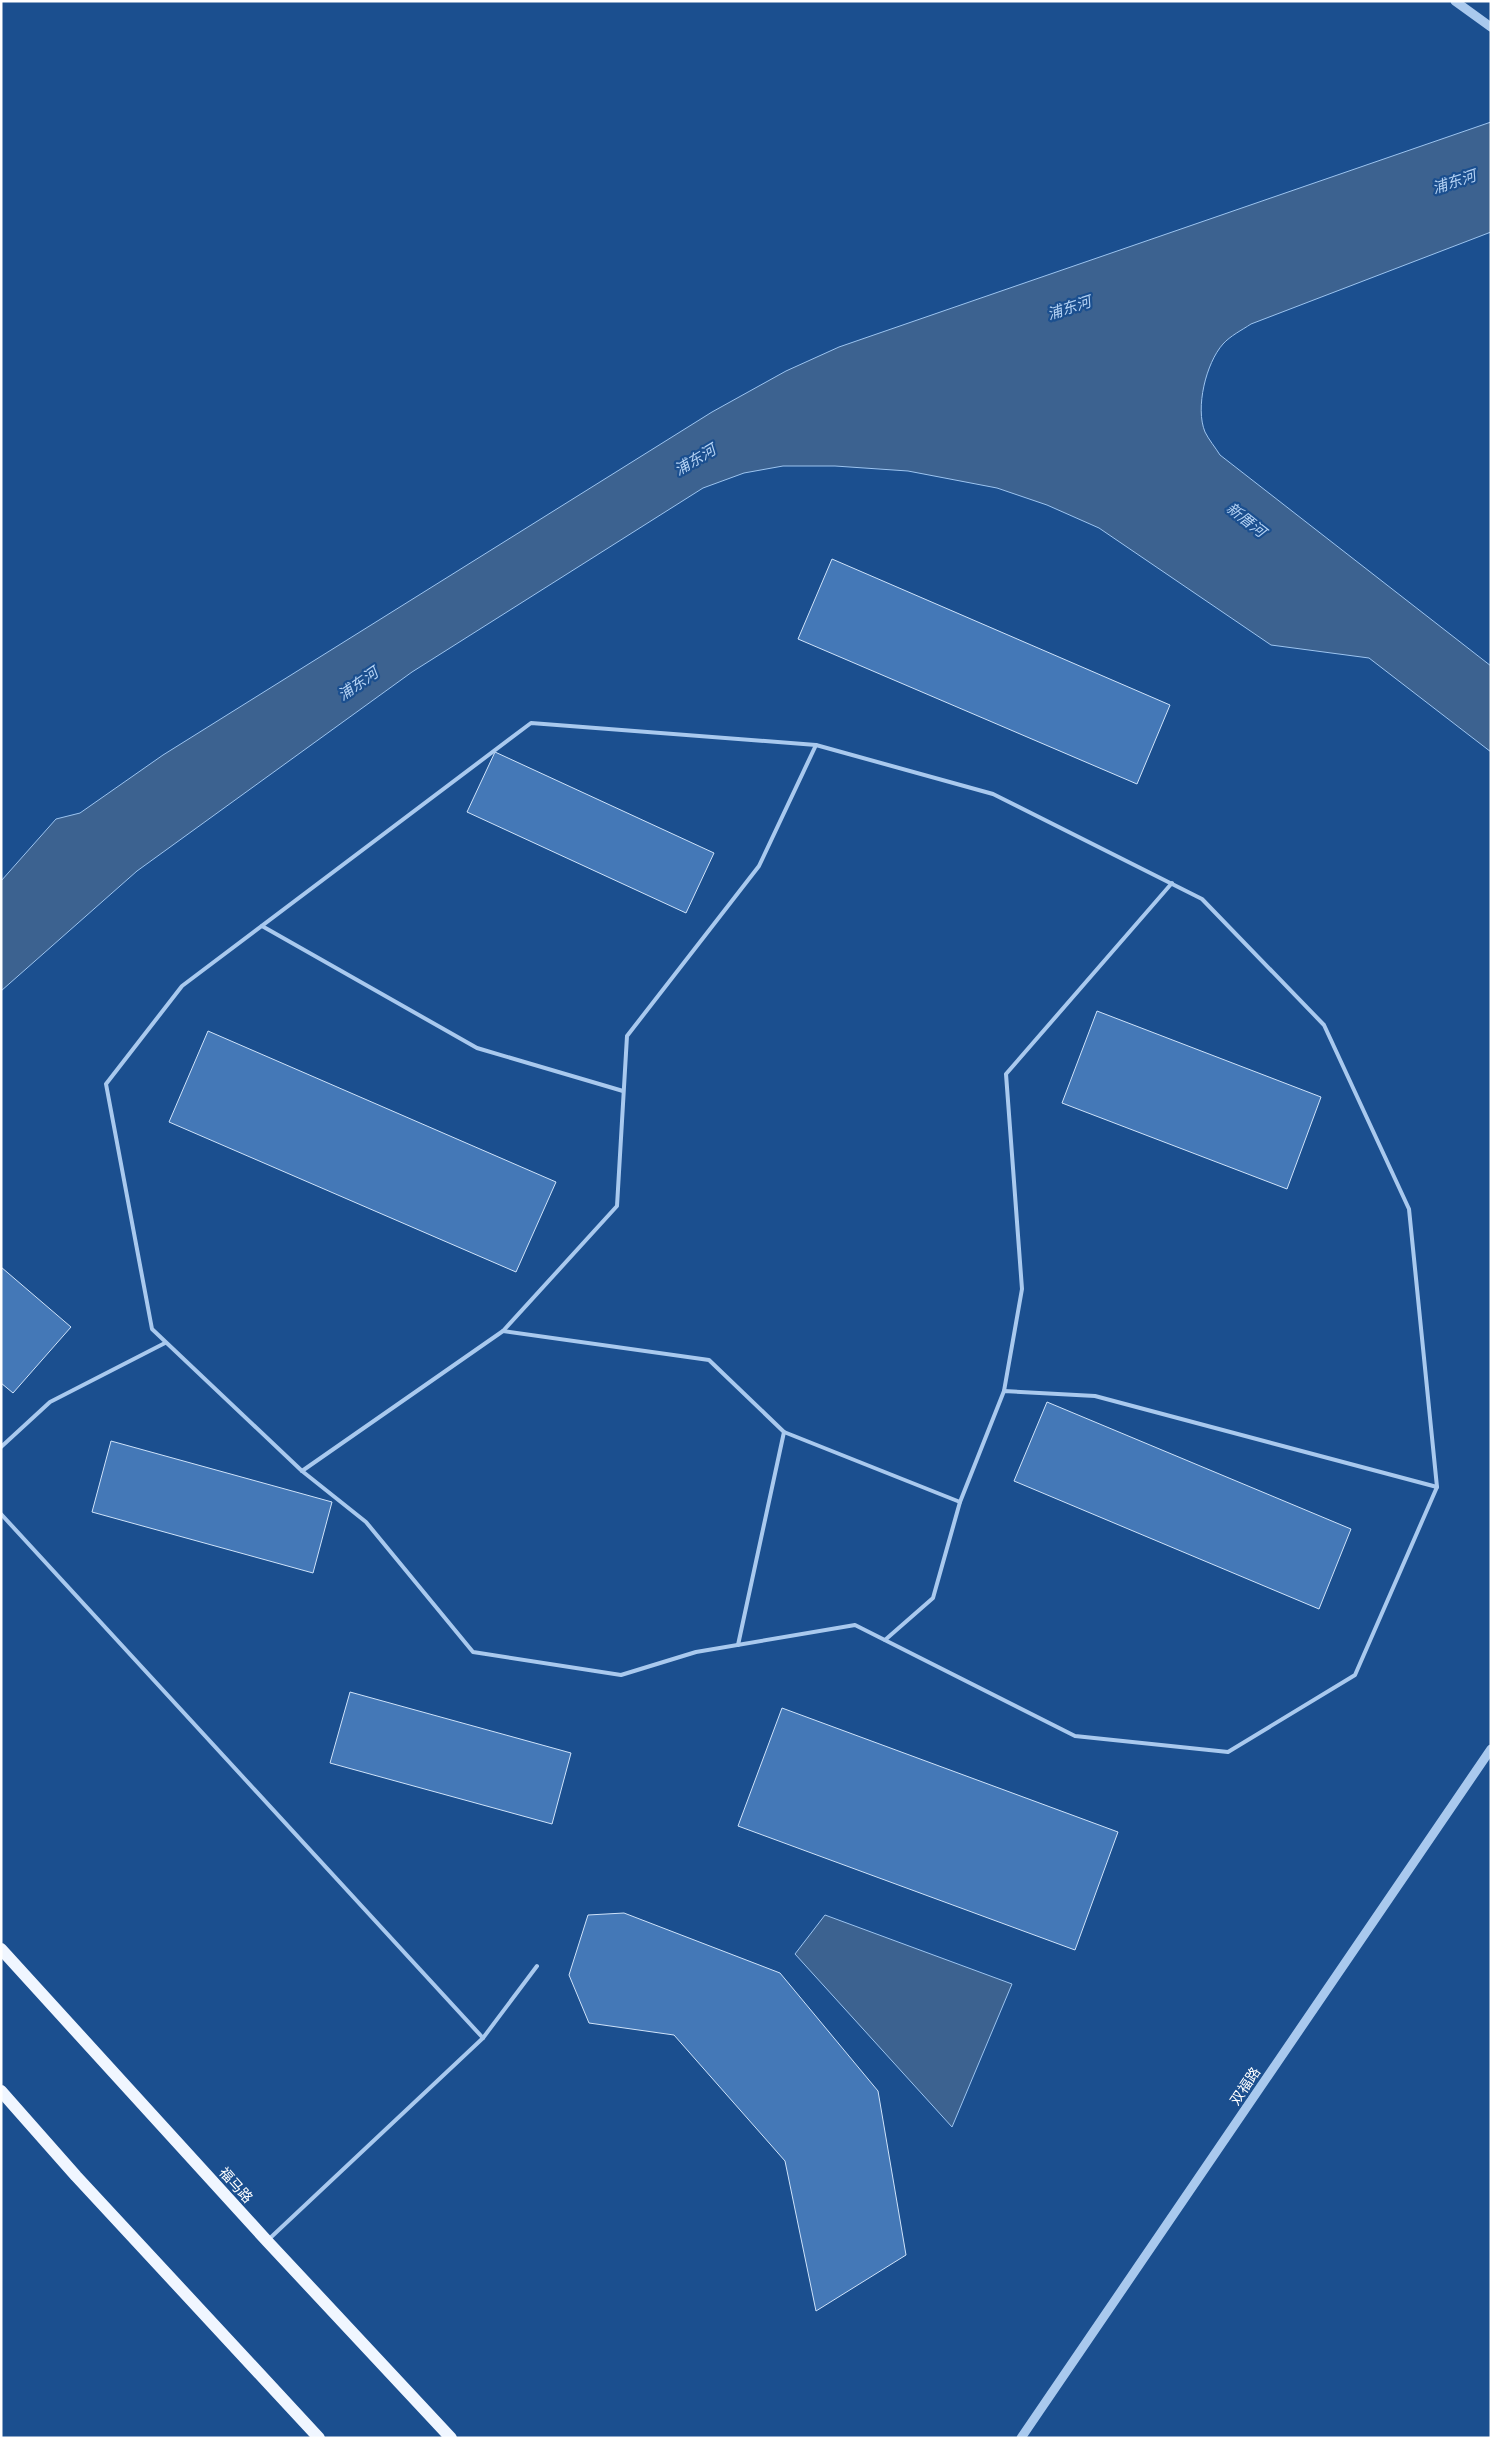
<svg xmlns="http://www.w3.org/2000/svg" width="1492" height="2439" viewBox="0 0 1492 2439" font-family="'Space Grotesk','Noto Sans SC',sans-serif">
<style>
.water{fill:#3c6290;stroke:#9cc4f0}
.building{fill:#4478b7;stroke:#cfe3fa}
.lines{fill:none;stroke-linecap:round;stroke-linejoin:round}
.service{stroke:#a9c9ee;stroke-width:4}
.tertiary{stroke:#a9c9ee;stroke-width:9}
.primary{stroke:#f0f6ff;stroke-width:12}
.labels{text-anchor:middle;stroke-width:4.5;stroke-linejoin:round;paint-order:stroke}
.street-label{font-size:14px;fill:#fff;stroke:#1b4f8f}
.water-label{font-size:15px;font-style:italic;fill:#b5d3f5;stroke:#1b4f8f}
</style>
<rect width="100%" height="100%" fill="#1b4f8f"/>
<g class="water">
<path d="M1491,122V232L1251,324C1242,330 1230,336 1223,344C1206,363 1195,408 1205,432C1209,440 1215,447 1220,455L1491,666V752L1369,658L1271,645L1099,528L1047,505L997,488L908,471L835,466H783L744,473L703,488L412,672L137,871L1,991V881L56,819L80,813L163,755L712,412L786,371L839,347Z"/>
<path d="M825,1915L1012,1984L952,2127L795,1954Z"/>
</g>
<g class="building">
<path d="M832,559L1170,705L1137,784L798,639Z"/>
<path d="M495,752L714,853L686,913L467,812Z"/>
<path d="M1097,1011L1321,1097L1287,1189L1062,1103Z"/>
<path d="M208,1031L556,1182L516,1272L169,1122Z"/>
<path d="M1,1267L71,1327L13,1393L1,1383Z"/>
<path d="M1047,1402L1351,1529L1319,1609L1014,1481Z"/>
<path d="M111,1441L332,1502L313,1573L92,1512Z"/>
<path d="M350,1692L571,1753L552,1824L330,1763Z"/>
<path d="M782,1708L1118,1832L1075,1950L738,1826Z"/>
<path d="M624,1913L780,1973L878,2091L906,2255L816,2311L785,2161L674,2035L589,2023L569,1975L588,1915Z"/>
</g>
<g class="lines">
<g class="service">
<path d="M531,723L816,745L993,794L1202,899L1324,1025L1409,1209L1437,1487L1355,1675L1228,1752L1075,1736L855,1625L696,1652L621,1675L473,1652L366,1522L302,1471L152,1329L106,1084L182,986Z"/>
<path d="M262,926L477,1048L623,1091"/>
<path d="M503,1331L709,1360L784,1432L738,1645"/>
<path d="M1004,1391L1022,1289L1006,1074L1172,883"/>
<path d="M784,1432L960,1502"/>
<path d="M1,1447L50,1402L165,1343"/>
<path d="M302,1471L503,1331L617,1206L627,1036L759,866L816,745"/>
<path d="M1,1514L483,2038L537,1966"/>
<path d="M885,1640L933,1598L960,1502L1004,1391L1095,1396L1437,1487"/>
<path d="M268,2240L483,2038"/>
</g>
<g class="tertiary">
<path d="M1455,1L1491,27"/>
<path d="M1021,2438L1491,1749"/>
</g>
<g class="primary">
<path d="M1,1949L267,2241L451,2438"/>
<path d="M1,2091L76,2176L319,2438"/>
</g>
</g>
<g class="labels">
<g class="street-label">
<text transform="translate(1245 2086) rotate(-56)" y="5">双福路</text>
<text transform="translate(236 2185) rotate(48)" y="5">福马路</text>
</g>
<g class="water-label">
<text transform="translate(1454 182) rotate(-18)" y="5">浦东河</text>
<text transform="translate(1069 308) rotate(-18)" y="5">浦东河</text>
<text transform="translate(695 460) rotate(-31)" y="5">浦东河</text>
<text transform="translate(1246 520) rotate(38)" y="5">新厝河</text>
<text transform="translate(358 684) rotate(-35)" y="5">浦东河</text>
</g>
</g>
<rect width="1492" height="2439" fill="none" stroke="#ffffff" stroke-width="5"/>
</svg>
